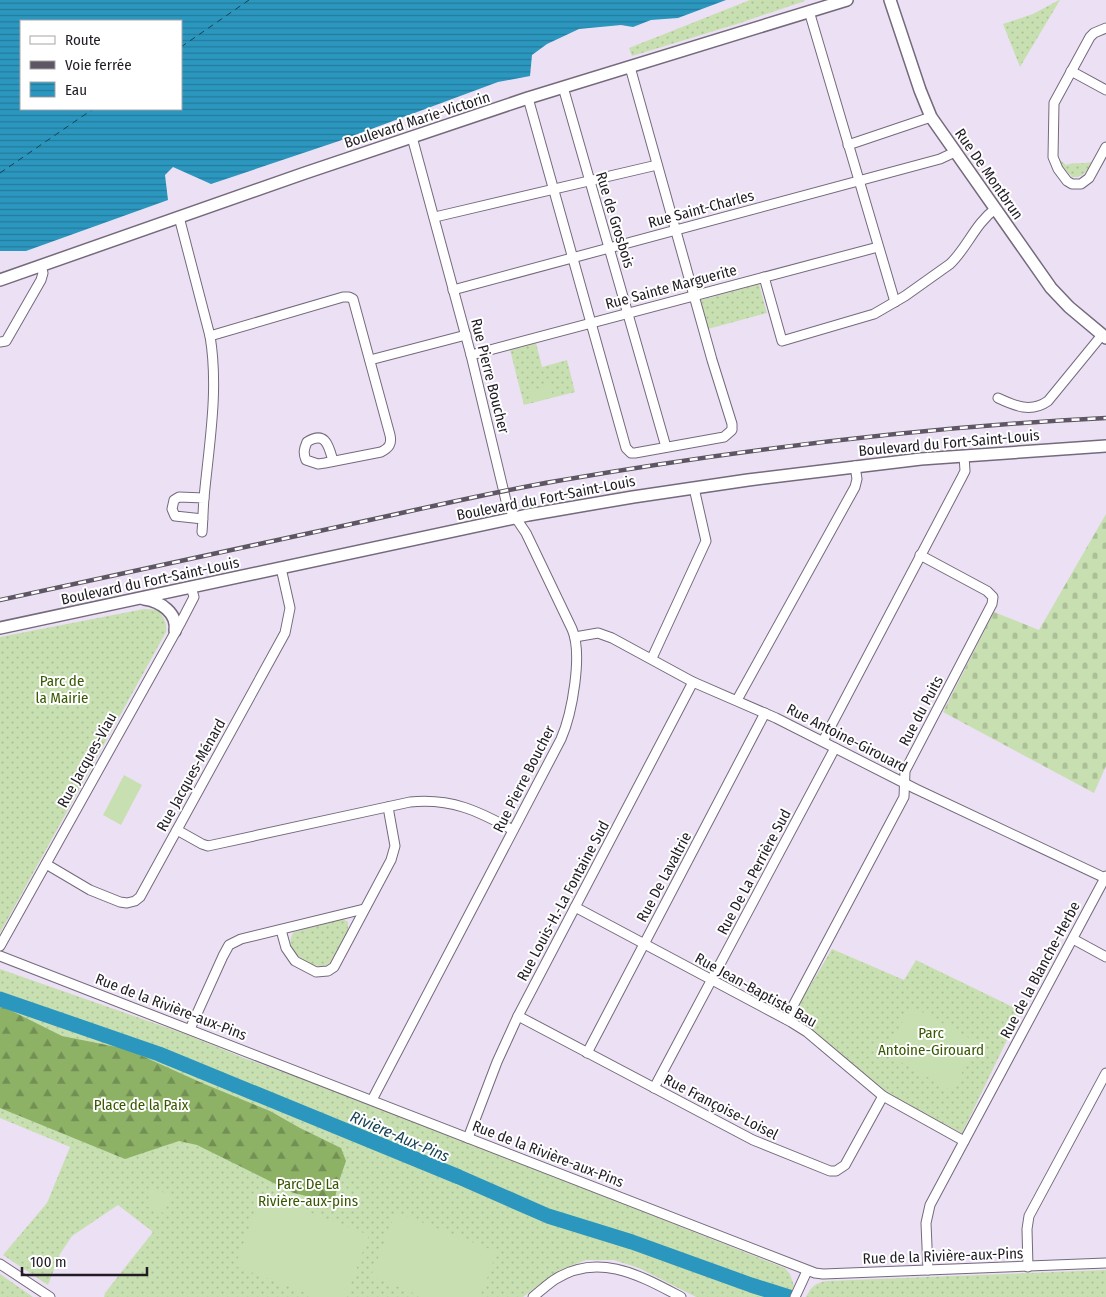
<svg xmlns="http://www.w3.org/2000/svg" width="1106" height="1297" viewBox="0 0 1106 1297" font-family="'Fira Sans Condensed',sans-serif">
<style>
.grass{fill:url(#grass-dots)}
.forest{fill:url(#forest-firs)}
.cemetery{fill:url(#cemetery-stones)}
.pitch{fill:#c8e0b1}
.water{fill:url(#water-rules);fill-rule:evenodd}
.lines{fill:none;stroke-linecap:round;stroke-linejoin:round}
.river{stroke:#2b97bf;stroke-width:15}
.ferry{stroke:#174355;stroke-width:1;stroke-dasharray:6 5;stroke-linecap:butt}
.minor-casing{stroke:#756a7c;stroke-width:11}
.tertiary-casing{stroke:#756a7c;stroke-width:14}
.minor{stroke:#fff;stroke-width:9}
.tertiary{stroke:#fff;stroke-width:11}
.rail-casing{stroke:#5e5763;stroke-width:4.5}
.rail{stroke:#fff;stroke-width:2.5;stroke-dasharray:8;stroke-linecap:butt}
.labels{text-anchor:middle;stroke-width:4;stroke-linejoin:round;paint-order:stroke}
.street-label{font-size:15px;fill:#211c24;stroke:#fff}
.park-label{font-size:15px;fill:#385801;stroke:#fff}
.water-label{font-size:16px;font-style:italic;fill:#174355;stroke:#fff}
</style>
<defs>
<pattern id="grass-dots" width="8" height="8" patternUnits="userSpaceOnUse" patternTransform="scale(1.25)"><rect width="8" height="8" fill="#c8e0b1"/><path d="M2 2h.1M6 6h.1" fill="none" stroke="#acc098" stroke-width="1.8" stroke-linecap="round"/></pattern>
<pattern id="forest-firs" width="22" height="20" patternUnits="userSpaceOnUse" patternTransform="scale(1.25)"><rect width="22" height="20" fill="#8db266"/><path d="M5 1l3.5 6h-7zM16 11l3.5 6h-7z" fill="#739054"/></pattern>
<pattern id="cemetery-stones" width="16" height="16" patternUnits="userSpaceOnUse" patternTransform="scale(1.25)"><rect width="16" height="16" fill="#c8e0b1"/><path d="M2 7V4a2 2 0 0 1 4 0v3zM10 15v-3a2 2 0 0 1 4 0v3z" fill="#acc098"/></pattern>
<pattern id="water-rules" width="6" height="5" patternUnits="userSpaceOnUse" patternTransform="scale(1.25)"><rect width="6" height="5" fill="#2b97bf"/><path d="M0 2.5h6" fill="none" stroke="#247a9b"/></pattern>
</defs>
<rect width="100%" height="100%" fill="#ece0f5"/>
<g class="grass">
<path d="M750,0H804L805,1L737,24L632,56L629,48Z"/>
<path d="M1059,0H1060L1020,67L1003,24L1033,14Z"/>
<path d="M1060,160L1066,165C1075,162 1082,164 1092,162C1086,171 1084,178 1072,177L1062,166Z"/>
<path d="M759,284L767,313L708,329L701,300Z"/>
<path d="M536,343L542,367L567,360L575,392L524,405L510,350Z"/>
<path d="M144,609L158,610C164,618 167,622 166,632L0,933V637Z"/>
<path d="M343,919L348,922V930L330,963C316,975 279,949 294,932Z"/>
<path d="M832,949L904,980L916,960L1021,1011L962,1133L893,1097L818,1036L791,1018Z"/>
<path d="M0,969L188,1035L244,1058L371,1104L785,1268L790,1274L794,1286L788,1297H696L639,1268L614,1260H586L558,1271L523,1297H104L105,1293L153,1232L118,1205L72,1236L60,1254L48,1285L3,1255L47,1203L70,1147L0,1118Z"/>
<path d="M1106,1270V1297H806C811,1287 815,1283 827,1281Z"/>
<path d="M0,1274L33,1297H0Z"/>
</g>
<path class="forest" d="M0,1007L8,1009L62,1036L127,1049L202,1083L270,1111L300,1128L341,1148L346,1161L338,1184L334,1203L294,1193L197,1145L179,1141L125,1159L0,1108Z"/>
<path class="cemetery" d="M1106,514V766L1094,793L943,712L994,612L1039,630Z"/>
<g class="pitch">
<path d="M550,385L553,397L531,402L528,391Z"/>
<path d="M124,775L142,785L121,825L103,815Z"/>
<path d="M911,1006L978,1043L952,1091L885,1053Z"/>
<path d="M152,1188L170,1195L164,1213L146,1206Z"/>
<path d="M262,1194L369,1235L346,1297H316L235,1266Z"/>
<path d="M396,1212L497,1252L480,1297H423L371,1276Z"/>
</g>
<path class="water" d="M0,0H726L678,18L651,20L633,27L621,25L579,29L547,44L532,55L530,76L498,82L339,141L211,184L173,167L165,175L168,200L26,251H0ZM21,21H181V109H21Z"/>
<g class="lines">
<path class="river" d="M0,999L159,1054L459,1177L548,1216L632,1242L751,1285L789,1297"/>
<g class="ferry">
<path d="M181,47L249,0"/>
<path d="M0,173L93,109"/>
</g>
<defs>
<g id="minor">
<path d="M809,11L895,302"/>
<path d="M1106,28L1094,33L1090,37L1054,103L1053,157L1058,169L1067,181L1072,184H1081L1089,178L1106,147"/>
<path d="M1071,71L1106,90"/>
<path d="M563,87L666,447"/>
<path d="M528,98L626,448L631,453H635L724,437L732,430V424L712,360L630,67"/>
<path d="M848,145L931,117"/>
<path d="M179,217L210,336C219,390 209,444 204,498"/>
<path d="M435,217L657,165"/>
<path d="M764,277L782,341L874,314L905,296L950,264C967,248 975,224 995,209"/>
<path d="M453,290L940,159L955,152"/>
<path d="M210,336L343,297H349L353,299L390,435C392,444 389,448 381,452L325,463L318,464L306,460C303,453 304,449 307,442C326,430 329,447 333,461"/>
<path d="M0,342L6,341L41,280L43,273L41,265"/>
<path d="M471,355L878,247"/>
<path d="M370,360L466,335"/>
<path d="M998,398C1015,406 1031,413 1048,401L1102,335"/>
<path d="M202,532C203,521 203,509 204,498L179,497L174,500L172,509L175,516L203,519"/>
<path d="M575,637L598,633L612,638L693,682L776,718L916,789L1105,878"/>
<path d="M652,658L706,541L694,488"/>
<path d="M737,700L855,487L857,479L855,466"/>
<path d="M823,741L962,477L965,471L964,456"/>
<path d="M177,830L202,844L208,846L410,802C452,798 478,811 513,830"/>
<path d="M46,864L90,890L120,902L127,903L135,901L140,897L285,633L290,608L281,568"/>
<path d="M575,907L791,1022L807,1032L883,1096L964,1141"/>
<path d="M281,930L286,948L295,961L316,972L328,971L334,967L391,860L395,846L388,807"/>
<path d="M1073,939L1106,957"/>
<path d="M0,946L181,622L194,597L191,587"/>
<path d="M0,956L815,1273L823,1274L1106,1263"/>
<path d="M518,1016L753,1140L830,1171H836L845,1165L883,1096"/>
<path d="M786,1019L904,797L905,771L992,604L993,597L987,591L920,555"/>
<path d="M190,1029L223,956L229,945L241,939L364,909"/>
<path d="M587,1053L765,713"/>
<path d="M654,1088L835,748"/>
<path d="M372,1100L561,739C572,714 583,654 572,629L526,533L507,505L471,355L412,137"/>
<path d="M468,1138L497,1062L518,1016L693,682"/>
<path d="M0,1264L50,1297"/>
<path d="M1028,1267L1027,1229L1029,1216L1106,1073"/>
<path d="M928,1270L926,1223L930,1205L1106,876"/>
<path d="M533,1297C540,1291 547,1285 554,1280C598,1251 641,1276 681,1297"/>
<path d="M795,1297L807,1271"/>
</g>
<g id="tertiary">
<path d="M890,0L920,90L931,117L1051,288L1069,307L1106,338"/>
<path d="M0,280L305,173L528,98L847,0"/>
<path d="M144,599C160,601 178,613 175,631"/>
<path d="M0,628L528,515L633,497L748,480L921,459L1106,446"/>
</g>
</defs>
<use href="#minor" class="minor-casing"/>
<use href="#tertiary" class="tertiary-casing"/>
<use href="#minor" class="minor"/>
<use href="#tertiary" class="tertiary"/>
<defs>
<path id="rail" d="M0,600C116,575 232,550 347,525C417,510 487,493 557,481C738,450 922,427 1106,418"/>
</defs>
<use href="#rail" class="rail-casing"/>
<use href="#rail" class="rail"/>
</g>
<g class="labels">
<g class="street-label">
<text transform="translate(417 120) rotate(-18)" y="5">Boulevard Marie-Victorin</text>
<text transform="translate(989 174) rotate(55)" y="5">Rue De Montbrun</text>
<text transform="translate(701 209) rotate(-15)" y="5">Rue Saint-Charles</text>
<text transform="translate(615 220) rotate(73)" y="5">Rue de Grosbois</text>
<text transform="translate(671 287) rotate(-15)" y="5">Rue Sainte Marguerite</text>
<text transform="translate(490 376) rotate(76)" y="5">Rue Pierre Boucher</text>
<text transform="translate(949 443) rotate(-5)" y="5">Boulevard du Fort-Saint-Louis</text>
<text transform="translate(546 498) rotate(-11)" y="5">Boulevard du Fort-Saint-Louis</text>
<text transform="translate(150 581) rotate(-12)" y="5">Boulevard du Fort-Saint-Louis</text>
<text transform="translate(921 711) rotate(-62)" y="5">Rue du Puits</text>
<text transform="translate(847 738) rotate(27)" y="5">Rue Antoine-Girouard</text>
<text transform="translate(87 760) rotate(-61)" y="5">Rue Jacques-Viau</text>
<text transform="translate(191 775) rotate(-61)" y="5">Rue Jacques-Ménard</text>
<text transform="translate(524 779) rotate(-63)" y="5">Rue Pierre Boucher</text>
<text transform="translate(754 872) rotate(-62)" y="5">Rue De La Perrière Sud</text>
<text transform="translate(664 877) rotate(-62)" y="5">Rue De Lavaltrie</text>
<text transform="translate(563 901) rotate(-62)" y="5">Rue Louis-H.-La Fontaine Sud</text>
<text transform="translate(1040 970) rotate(-62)" y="5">Rue de la Blanche-Herbe</text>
<text transform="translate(756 990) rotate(29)" y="5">Rue Jean-Baptiste Bau</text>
<text transform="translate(171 1007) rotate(21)" y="5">Rue de la Rivière-aux-Pins</text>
<text transform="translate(721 1107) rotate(27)" y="5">Rue Françoise-Loisel</text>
<text transform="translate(548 1154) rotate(21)" y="5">Rue de la Rivière-aux-Pins</text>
<text transform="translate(943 1256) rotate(-2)" y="5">Rue de la Rivière-aux-Pins</text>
</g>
<g class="park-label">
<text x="62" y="686">Parc de<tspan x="62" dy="17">la Mairie</tspan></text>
<text x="931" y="1038">Parc<tspan x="931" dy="17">Antoine-Girouard</tspan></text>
<text x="141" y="1110">Place de la Paix</text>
<text x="308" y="1189">Parc De La<tspan x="308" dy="17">Rivière-aux-pins</tspan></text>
</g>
<g class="water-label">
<text transform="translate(400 1136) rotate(23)" y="6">Rivière-Aux-Pins</text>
</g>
</g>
<rect x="20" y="20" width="162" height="90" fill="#ffffff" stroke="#a6a4a7"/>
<rect x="30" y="36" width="25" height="8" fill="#ffffff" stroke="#a6a4a7"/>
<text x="65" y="45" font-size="15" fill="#211c24">Route</text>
<rect x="30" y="61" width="25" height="8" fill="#5e5763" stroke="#a6a4a7"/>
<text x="65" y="70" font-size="15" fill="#211c24">Voie ferrée</text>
<rect x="30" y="82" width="25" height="15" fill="url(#water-rules)" stroke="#a6a4a7"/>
<text x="65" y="95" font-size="15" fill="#211c24">Eau</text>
<path d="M22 1267v8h125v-8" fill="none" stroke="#211c24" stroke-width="2.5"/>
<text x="30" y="1267" font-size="15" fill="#211c24" stroke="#ffffff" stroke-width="4" paint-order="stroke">100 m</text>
</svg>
